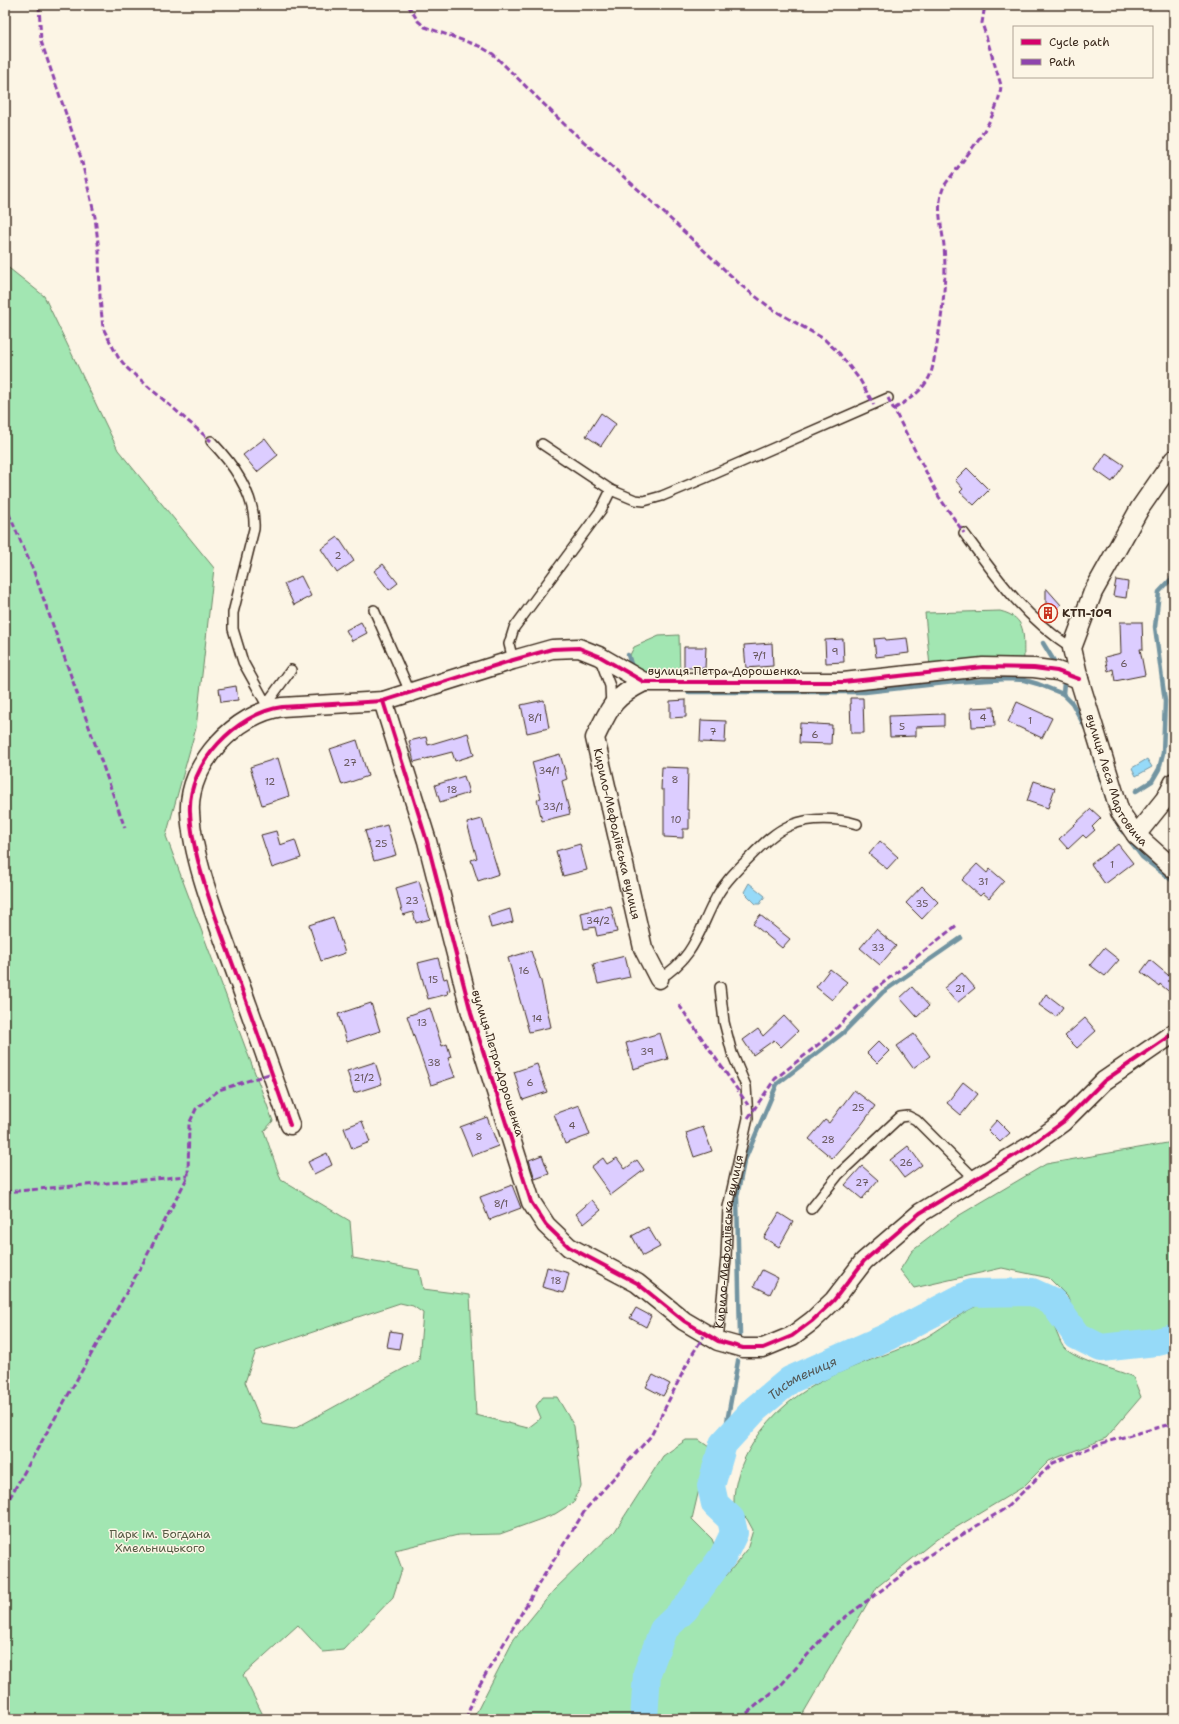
<svg xmlns="http://www.w3.org/2000/svg" width="1179" height="1724" viewBox="0 0 1179 1724" font-family="'Shantell Sans',sans-serif">
<style>
.green{fill:#a2e6b2;stroke:#6e8868;fill-rule:evenodd}
.water{fill:#96daf8;stroke:#7294a1}
.lines{fill:none;stroke-linecap:round;stroke-linejoin:round}
.stream{stroke:#7294a1;stroke-width:4.5}
.river{stroke:#96daf8;stroke-width:28}
.building{fill:#dccdff;stroke:#3b2a1e}
.service-casing{stroke:#3b2a1e;stroke-width:12}
.minor-casing{stroke:#3b2a1e;stroke-width:21}
.service{stroke:#fcf5e5;stroke-width:9}
.minor{stroke:#fcf5e5;stroke-width:18}
.quiet{stroke:#8e44ad;stroke-width:3;stroke-dasharray:6 3;stroke-linecap:butt}
.cycleway-casing{stroke:#fcf5e5;stroke-width:6}
.cycleway{stroke:#d6006c;stroke-width:4}
.labels{text-anchor:middle;stroke-width:3;stroke-linejoin:round;paint-order:stroke}
.number-label{font-size:10px;fill:#635356}
.poi-label{font-size:12px;font-weight:bold;fill:#3b2a1e;stroke:#fcf5e5;text-anchor:start}
.street-label{font-size:12px;fill:#3b2a1e;stroke:#fcf5e5}
.park-label{font-size:12px;fill:#555943;stroke:#fcf5e5}
.water-label{font-size:13px;font-style:italic;fill:#525654;stroke:#fcf5e5}
</style>
<rect width="100%" height="100%" fill="#fcf5e5"/>
<filter id="ink" filterUnits="userSpaceOnUse"><feTurbulence type="fractalNoise" baseFrequency=".025" numOctaves="2"/><feDisplacementMap in="SourceGraphic" scale="8" xChannelSelector="R" yChannelSelector="G"/><feConvolveMatrix kernelMatrix="1 2 1 2 8 2 1 2 1" color-interpolation-filters="sRGB"/></filter>
<g filter="url(#ink)">
<g class="green">
<path d="M5,265L44,296L118,450L214,568L196,728L166,836L273,1121L264,1131L281,1180L350,1221L353,1258L419,1270L423,1289L470,1295L476,1415L528,1428L541,1418L536,1406L543,1397H557L574,1426L581,1486L574,1502L555,1514L500,1534L458,1535L395,1550L402,1569L393,1597L343,1650L323,1652L298,1625L243,1675L265,1719H5ZM400,1303L413,1306L423,1313L419,1360L294,1429L262,1424L245,1382L256,1351Z"/>
<path d="M1000,611C1028,618 1023,635 1024,659L930,667L925,613Z"/>
<path d="M679,635L680,676L650,674L632,664L630,655L634,647L659,636Z"/>
<path d="M1173,1142L1174,1325L1149,1331L1098,1337L1080,1326L1067,1296L1049,1278L1002,1268L914,1288L900,1270L912,1251L958,1216L1046,1164Z"/>
<path d="M1015,1301C1052,1301 1045,1307 1058,1336C1060,1341 1062,1346 1065,1349C1084,1364 1111,1367 1133,1377L1141,1397L1106,1438L1049,1461L1023,1487L937,1539L877,1587L801,1717L798,1719H473L514,1639L554,1590L615,1531L663,1456L686,1440H699L709,1447L692,1519L712,1539L726,1576L747,1550L753,1530L747,1519L734,1506C733,1484 741,1462 753,1443C794,1379 854,1369 919,1341C940,1331 957,1314 979,1305C989,1301 1004,1302 1015,1301Z"/>
</g>
<g class="water">
<path d="M1147,759L1152,767L1136,776L1132,768Z"/>
<path d="M749,883L765,896L760,904H756L744,892Z"/>
</g>
<g class="lines">
<g class="stream">
<path d="M1043,643L1054,661"/>
<path d="M628,655L631,664L634,668"/>
<path d="M1064,682L1063,694L1072,703L1086,729"/>
<path d="M688,692H865L954,682L1008,679L1024,680L1038,684L1063,694"/>
<path d="M1095,760L1109,804"/>
<path d="M1136,791L1152,781L1159,769L1163,753L1165,701L1155,627L1159,592L1174,576"/>
<path d="M1114,817L1123,832"/>
<path d="M1128,838L1142,857L1174,882"/>
<path d="M740,1336L737,1196L744,1162L777,1084L843,1033L883,992L961,938"/>
<path d="M723,1444L738,1361"/>
</g>
<path class="river" id="s1" d="M644,1719L647,1673L663,1630L685,1609L723,1556L734,1533L731,1519L715,1504L711,1486L723,1444L755,1409L790,1380L887,1337L971,1293L1032,1292L1052,1301L1077,1336L1101,1348L1156,1342L1174,1338"/>
</g>
<g class="building">
<path d="M601,413L616,424L601,446L586,436Z"/>
<path d="M265,438L278,455L257,472L243,455Z"/>
<path d="M1106,453L1124,465L1112,482L1095,470Z"/>
<path d="M967,468L989,490L974,505L960,492L963,489L955,480Z"/>
<path d="M338,537L354,561L337,573L321,549Z"/>
<path d="M383,564L398,583L389,590L374,571Z"/>
<path d="M301,576L311,596L294,605L284,584Z"/>
<path d="M1116,580L1128,582L1126,598L1113,596Z"/>
<path d="M1046,588L1061,605L1046,618Z"/>
<path d="M361,622L367,633L352,641L346,630Z"/>
<path d="M1120,622H1142L1143,649H1140L1145,675L1115,681L1113,669L1108,671L1105,657L1121,653Z"/>
<path d="M885,638L886,640L907,638L909,653L876,657L874,639Z"/>
<path d="M843,639L844,662L826,663L825,640Z"/>
<path d="M772,643L773,666L746,668L744,645Z"/>
<path d="M684,647H706L705,668H684Z"/>
<path d="M236,686L238,700L221,702L219,689Z"/>
<path d="M850,698H863L864,733H851Z"/>
<path d="M544,700L549,728L527,733L521,705Z"/>
<path d="M686,700V717L670,718V701Z"/>
<path d="M1017,702L1052,718L1042,738L1008,722Z"/>
<path d="M994,707L995,726L972,727L971,708Z"/>
<path d="M944,714V726L916,727V736L890,737L889,716Z"/>
<path d="M701,720L726,721L725,743L700,742Z"/>
<path d="M800,723L832,725L831,744L799,743Z"/>
<path d="M468,733L474,755L455,761L452,752L414,762L409,741L426,737L428,745Z"/>
<path d="M357,740L368,776L342,785L330,749Z"/>
<path d="M560,754L567,779L562,781L570,814L542,821L537,799L541,798L532,762Z"/>
<path d="M278,758L289,796L262,805L250,767Z"/>
<path d="M662,767L688,768L687,810H689V829H683V838L664,837V790H661Z"/>
<path d="M464,776L469,793L440,802L435,785Z"/>
<path d="M1034,781L1055,788L1048,808L1027,801Z"/>
<path d="M1091,809L1101,818L1092,827L1095,830L1086,838L1083,835L1068,849L1059,839Z"/>
<path d="M482,819L499,874L478,881L471,860L477,858L467,823Z"/>
<path d="M387,825L396,855L374,861L365,831Z"/>
<path d="M276,831L280,845L295,840L301,858L272,868L261,835Z"/>
<path d="M880,841L898,857L887,869L869,854Z"/>
<path d="M580,844L587,870L563,876L556,851Z"/>
<path d="M1118,844L1133,863L1105,884L1091,864Z"/>
<path d="M977,864L987,873L990,869L1004,881L989,898L983,893L980,896L962,880Z"/>
<path d="M419,881L430,919L416,923L413,912L403,915L396,888Z"/>
<path d="M922,886L938,902L922,919L906,903Z"/>
<path d="M611,906L617,932L597,936L595,927L584,929L581,913Z"/>
<path d="M510,909L513,922L491,928L488,916Z"/>
<path d="M760,915L790,939L782,948L753,924Z"/>
<path d="M333,917L345,953L321,961L309,925Z"/>
<path d="M876,929L896,946L880,965L860,948Z"/>
<path d="M1104,948L1119,960L1105,976L1090,965Z"/>
<path d="M531,951L541,981L551,1027L529,1032L508,958Z"/>
<path d="M625,956L630,977L598,984L593,964Z"/>
<path d="M438,958L444,979L447,978L450,990L447,991L448,994L428,999L418,963Z"/>
<path d="M1150,960L1174,980V996L1160,984L1159,986L1141,972Z"/>
<path d="M830,969L847,982L832,1000L816,987Z"/>
<path d="M962,973L975,988L957,1003L944,988Z"/>
<path d="M912,987L929,1006L917,1017L900,998Z"/>
<path d="M1046,994L1063,1007L1056,1017L1039,1005Z"/>
<path d="M371,1003L380,1031L347,1042L338,1014Z"/>
<path d="M430,1008L442,1046L447,1044L451,1057L448,1058L455,1077L431,1085L407,1016Z"/>
<path d="M784,1016L798,1031L781,1047L774,1040L753,1055L743,1040L758,1029L763,1036Z"/>
<path d="M1085,1018L1096,1031L1077,1048L1065,1036Z"/>
<path d="M660,1033L668,1059L633,1069L626,1043Z"/>
<path d="M914,1034L930,1056L913,1068L897,1046Z"/>
<path d="M879,1041L889,1051L877,1063L867,1053Z"/>
<path d="M375,1062L382,1084L354,1093L347,1071Z"/>
<path d="M537,1064L547,1092L523,1100L514,1072Z"/>
<path d="M963,1082L978,1094L961,1115L947,1103Z"/>
<path d="M854,1090L875,1106L862,1124L832,1158L809,1139L825,1120L829,1123Z"/>
<path d="M579,1105L590,1135L565,1144L554,1114Z"/>
<path d="M487,1117L498,1146L472,1156L460,1127Z"/>
<path d="M997,1120L1010,1133L1000,1142L988,1130Z"/>
<path d="M362,1121L370,1142L352,1149L344,1128Z"/>
<path d="M703,1127L712,1151L694,1157L686,1133Z"/>
<path d="M908,1146L922,1165L904,1178L890,1160Z"/>
<path d="M327,1153L332,1165L314,1174L308,1162Z"/>
<path d="M542,1155L549,1174L535,1179L529,1160Z"/>
<path d="M603,1158L607,1164L617,1158L625,1169L637,1160L644,1170L611,1195L591,1167Z"/>
<path d="M862,1166L878,1180L862,1199L845,1185Z"/>
<path d="M512,1185L521,1208L489,1220L480,1197Z"/>
<path d="M592,1200L601,1210L584,1224L576,1214Z"/>
<path d="M779,1213L793,1222L779,1247L764,1238Z"/>
<path d="M648,1227L660,1247L643,1256L632,1236Z"/>
<path d="M547,1267L569,1273L564,1293L542,1287Z"/>
<path d="M762,1270L778,1278L770,1294L754,1286Z"/>
<path d="M636,1308L651,1316L646,1327L630,1318Z"/>
<path d="M390,1331L402,1333L399,1349L387,1347Z"/>
<path d="M653,1375L670,1384L663,1396L646,1387Z"/>
</g>
<g class="lines">
<defs>
<g id="service">
<path d="M211,441C233,464 256,496 254,529L233,613V629L243,662L269,709"/>
<path d="M542,444L611,490L635,500L644,501L662,496L705,478L888,398"/>
<path d="M964,533C997,578 1024,617 1072,648"/>
<path d="M374,610L410,692"/>
<path d="M600,659L610,686L611,706"/>
<path d="M513,660L509,644L514,628L601,510L611,490"/>
<path d="M267,703L291,670"/>
<path d="M659,979C695,958 699,929 717,896C724,883 734,873 744,863C758,849 773,832 791,825C811,817 837,818 857,824"/>
<path d="M811,1209L839,1174L900,1117L908,1116L916,1120L975,1179"/>
<path id="s2" d="M718,1341L726,1257L728,1207L748,1118L746,1086L732,1053L724,1022L720,987"/>
</g>
<g id="minor">
<path id="s3" d="M1174,459L1140,508L1093,592L1072,648L1079,679L1120,812L1136,835L1174,869"/>
<path id="s4" d="M644,682C612,698 610,707 595,738L643,948L659,979"/>
<path d="M383,701L427,841L471,1013L531,1202L546,1225L569,1247L637,1283L684,1321L718,1341L743,1348H763L792,1336L812,1321L834,1300L864,1261L920,1213L1033,1144L1063,1122L1104,1081L1174,1033"/>
<path d="M1136,835L1165,799L1174,782"/>
<path d="M290,1125C270,1068 250,1011 229,954C214,913 192,856 190,812C187,764 237,713 282,707L383,701L513,660L552,649L579,648L599,656L644,682H843L983,667L1034,668L1057,671L1079,679"/>
</g>
</defs>
<use href="#service" class="service-casing"/>
<use href="#minor" class="minor-casing"/>
<use href="#service" class="service"/>
<use href="#minor" class="minor"/>
<g class="quiet">
<path d="M39,5L41,41L81,158L95,217L99,251L100,298L103,328L118,357L128,369L211,441"/>
<path d="M408,5L418,21L425,27L479,46L493,54L566,126L649,199L742,286L772,309L824,339L839,353L860,380L874,405"/>
<path d="M888,398L939,497L964,533"/>
<path d="M894,409C905,402 917,395 925,384C933,374 933,362 936,350C942,315 947,282 944,246C942,225 935,207 944,186C964,158 999,120 1001,85L982,23L985,5"/>
<path d="M5,505L34,572L125,828"/>
<path d="M679,1005L748,1105"/>
<path d="M748,1118L775,1079L829,1036L874,990L957,925"/>
<path d="M5,1192L188,1176"/>
<path d="M5,1506L142,1265L188,1176L189,1124L196,1109L219,1090L272,1073"/>
<path d="M466,1719L476,1691L538,1585L586,1509L651,1436L690,1358L705,1334"/>
<path d="M740,1719L781,1685L832,1627L926,1557L1006,1508L1053,1463L1099,1444L1174,1423"/>
</g>
<defs>
<g id="cycleway">
<path d="M383,701L427,841L471,1013L531,1202L546,1225L569,1247L637,1283L684,1321L718,1341L743,1348H763L792,1336L812,1321L834,1300L864,1261L920,1213L1033,1144L1063,1122L1104,1081L1174,1033"/>
<path d="M290,1125C270,1068 250,1011 229,954C214,913 192,856 190,812C187,764 237,713 282,707L383,701L513,660L552,649L579,648L599,656L644,682H843L983,667L1034,668L1057,671L1079,679"/>
</g>
</defs>
<use href="#cycleway" class="cycleway-casing"/>
<use href="#cycleway" class="cycleway"/>
</g>
</g>
<defs>
<symbol id="building-ring" viewBox="-11 -11 22 22"><circle r="9.5" fill="#fcf5e5" stroke="#c8321e" stroke-width="1.5"/><path d="M-4-6H4V6H1V3H-1V6H-4ZM-2.5-4.3h1.7v1.8h-1.7ZM.8-4.3h1.7v1.8H.8ZM-2.5-1h1.7V.8h-1.7ZM.8-1h1.7V.8H.8Z" fill="#c8321e"/></symbol>
</defs>
<g fill-rule="evenodd">
<use href="#building-ring" x="1037" y="602" width="22" height="22"/>
</g>
<g class="labels">
<g class="number-label">
<text x="338" y="559">2</text>
<text x="835" y="655">9</text>
<text x="759" y="659">7/1</text>
<text x="1124" y="667">6</text>
<text x="535" y="721">8/1</text>
<text x="983" y="721">4</text>
<text x="1030" y="724">1</text>
<text x="902" y="730">5</text>
<text x="713" y="735">7</text>
<text x="815" y="738">6</text>
<text x="350" y="766">27</text>
<text x="549" y="774">34/1</text>
<text x="675" y="783">8</text>
<text x="270" y="785">12</text>
<text x="452" y="793">18</text>
<text x="553" y="810">33/1</text>
<text x="676" y="823">10</text>
<text x="381" y="847">25</text>
<text x="1112" y="868">1</text>
<text x="983" y="885">31</text>
<text x="412" y="904">23</text>
<text x="922" y="907">35</text>
<text x="598" y="924">34/2</text>
<text x="878" y="951">33</text>
<text x="524" y="974">16</text>
<text x="433" y="983">15</text>
<text x="960" y="992">21</text>
<text x="537" y="1022">14</text>
<text x="422" y="1026">13</text>
<text x="647" y="1055">39</text>
<text x="434" y="1066">38</text>
<text x="364" y="1081">21/2</text>
<text x="530" y="1086">6</text>
<text x="858" y="1111">25</text>
<text x="572" y="1129">4</text>
<text x="479" y="1140">8</text>
<text x="828" y="1143">28</text>
<text x="906" y="1166">26</text>
<text x="862" y="1186">27</text>
<text x="501" y="1207">8/1</text>
<text x="556" y="1284">18</text>
</g>
<g class="poi-label">
<text x="1062" y="617">КТП-109</text>
</g>
<g class="street-label">
<text x="724" y="675">вулиця Петра Дорошенка</text>
<text dy="4" stroke="none"><textPath href="#s3" startOffset="356">вулиця Леся Мартовича</textPath></text>
<text dy="4" stroke="none"><textPath href="#s4" startOffset="175">Кирило-Мефодіївська вулиця</textPath></text>
<text transform="translate(498 1063) rotate(73)" y="4">вулиця Петра Дорошенка</text>
<text dy="4" stroke="none"><textPath href="#s2" startOffset="100">Кирило-Мефодіївська вулиця</textPath></text>
</g>
<g class="park-label">
<text x="160" y="1538">Парк ім. Богдана<tspan x="160" dy="14">Хмельницького</tspan></text>
</g>
<g class="water-label">
<text dy="5" stroke="none"><textPath href="#s1" startOffset="416">Тисьмениця</textPath></text>
</g>
</g>
<rect width="1179" height="1724" fill="none" stroke="#fcf5e5" stroke-width="20"/>
<rect x="10" y="10" width="1159" height="1704" fill="none" stroke="#3b2a1e" stroke-width="1.5" filter="url(#ink)"/>
<rect x="1013" y="26" width="140" height="52" fill="#fcf5e5" stroke="#afa495"/>
<rect x="1021" y="39" width="20" height="6" fill="#d6006c" stroke="#afa495"/>
<text x="1049" y="46" font-size="12" fill="#3b2a1e">Cycle path</text>
<rect x="1021" y="59" width="20" height="6" fill="#8e44ad" stroke="#afa495"/>
<text x="1049" y="66" font-size="12" fill="#3b2a1e">Path</text>
</svg>
